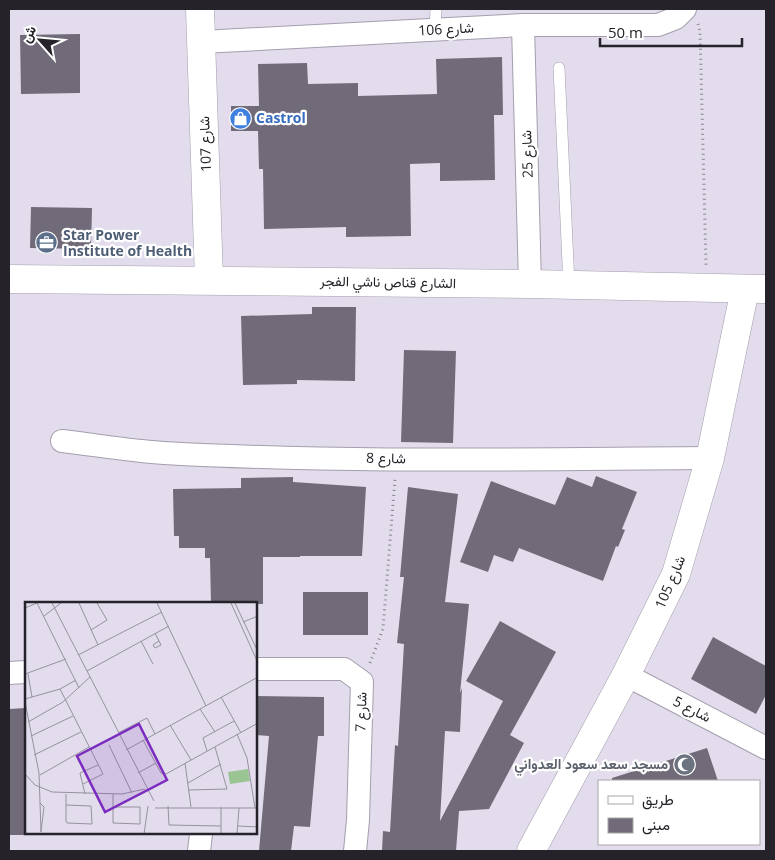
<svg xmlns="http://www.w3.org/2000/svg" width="775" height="860" viewBox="0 0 775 860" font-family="'Open Sans',Vazirmatn,sans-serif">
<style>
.building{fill:#716b79}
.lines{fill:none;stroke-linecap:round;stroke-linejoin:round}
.lane-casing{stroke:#a49ead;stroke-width:12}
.street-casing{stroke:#a49ead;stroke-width:24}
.secondary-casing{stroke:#a49ead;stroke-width:29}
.path{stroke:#86828d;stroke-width:3;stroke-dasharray:1 4;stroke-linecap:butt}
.lane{stroke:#fff;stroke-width:11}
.street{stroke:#fff;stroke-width:22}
.secondary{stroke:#fff;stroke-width:28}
.labels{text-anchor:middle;stroke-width:4.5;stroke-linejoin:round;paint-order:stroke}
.street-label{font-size:14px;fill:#252329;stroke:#fff}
.shop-label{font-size:14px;font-weight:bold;fill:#366cbe;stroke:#fff;text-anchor:start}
.service-label{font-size:14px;font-weight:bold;fill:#4e5e75;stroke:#fff;text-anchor:start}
.worship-label{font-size:14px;font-weight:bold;fill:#5b616d;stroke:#fff;text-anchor:end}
.inset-road{fill:none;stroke:#96929e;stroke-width:1}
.view{fill:#7b2cbf;fill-opacity:0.15;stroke:#7b2cbf;stroke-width:2.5}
.inset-edge{fill:none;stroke:#252329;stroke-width:2.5}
</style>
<rect width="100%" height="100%" fill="#e2dcec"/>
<g class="building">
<path d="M80,34V93L21,94L20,35Z"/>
<path d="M502,57L503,115H494L495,180L440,181V163L410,164L411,236L346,237V227L264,229L263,169H259L258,131H231V106H259L258,64L307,63L308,84L358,83V96L437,94L436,59Z"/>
<path d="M31,207L92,208L91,249L30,248Z"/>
<path d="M312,307H356L355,381L297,380V384L243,385L241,316L312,314Z"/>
<path d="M404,350L456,351L453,443L401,442Z"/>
<path d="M596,476L637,492L622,529L625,530L618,547L616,546L603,581L519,548L513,562L494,555L488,572L460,562L491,481L555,505L567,477L592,487Z"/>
<path d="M293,477V482L366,487L362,556H300V557H263V604H211L210,558H205V548H179V536H174L173,489L241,488V478Z"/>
<path d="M408,487L458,494L445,602L469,604L460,693L462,688L460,732L445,731L440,821L503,701L466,681L500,621L556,652L510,735L524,743L489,809L459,811L456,851H382L383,831L390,832L395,745L398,746L404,644L397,643L404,577H400Z"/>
<rect x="303" y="592" width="65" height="43"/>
<path d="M713,637L766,666V695L756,714L691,679Z"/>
<path d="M256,696L324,697V736H318L310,827L294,826L291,851H259L269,736L256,735Z"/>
<path d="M26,708V835H9V709Z"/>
<path d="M707,748L718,781H612V778Z"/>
</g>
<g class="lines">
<defs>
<g id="lane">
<path d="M435,29L436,9"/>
<path d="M559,68L569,285"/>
</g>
<g id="street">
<path d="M523,25L530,284"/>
<path d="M202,42L523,25H658L676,18L685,9"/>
<path d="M62,441C96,445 130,451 164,453C346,463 528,459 710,458"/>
<path d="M256,669H344L362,682L358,820L355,851"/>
<path d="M9,673L26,672"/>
<path d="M626,675L766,748"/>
<path d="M199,851L201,834"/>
</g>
<g id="secondary">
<path d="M200,9L209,280"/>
<path d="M9,279L530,284L766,289"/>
<path d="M531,851L626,675L676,574L710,458L745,289"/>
</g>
</defs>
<use href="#lane" class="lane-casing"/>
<use href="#street" class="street-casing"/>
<use href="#secondary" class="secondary-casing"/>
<g class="path">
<path d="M698,24L700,31L706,265"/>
<path d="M370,663L383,629L395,479"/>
</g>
<use href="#lane" class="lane"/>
<use href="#street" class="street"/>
<use href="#secondary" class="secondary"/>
</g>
<defs>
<symbol id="shop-disc" viewBox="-11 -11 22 22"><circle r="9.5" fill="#3f7fe0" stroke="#fff"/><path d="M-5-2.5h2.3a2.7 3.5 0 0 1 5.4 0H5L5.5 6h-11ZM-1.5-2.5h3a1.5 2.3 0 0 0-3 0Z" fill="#fff"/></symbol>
<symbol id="office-disc" viewBox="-11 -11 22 22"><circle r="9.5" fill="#5c6f8a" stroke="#fff"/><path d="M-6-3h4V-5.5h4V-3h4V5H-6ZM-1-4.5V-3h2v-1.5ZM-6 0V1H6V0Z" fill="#fff"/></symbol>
<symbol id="mosque-disc" viewBox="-11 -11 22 22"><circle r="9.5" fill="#6b7280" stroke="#fff"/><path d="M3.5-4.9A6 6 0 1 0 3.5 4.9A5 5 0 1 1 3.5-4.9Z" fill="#fff"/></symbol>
</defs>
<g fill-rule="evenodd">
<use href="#shop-disc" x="228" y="106" width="25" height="25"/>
<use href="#office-disc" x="34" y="230" width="25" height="25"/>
<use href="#mosque-disc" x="672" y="752" width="25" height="25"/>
</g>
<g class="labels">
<g class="street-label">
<text transform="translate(446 29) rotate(-3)" y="5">شارع 106</text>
<text transform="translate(205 144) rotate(-92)" y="5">شارع 107</text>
<text transform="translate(527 154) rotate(-92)" y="5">شارع 25</text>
<text transform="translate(388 282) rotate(1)" y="5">الشارع قناص ناشي الفجر</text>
<text transform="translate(386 458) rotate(1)" y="5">شارع 8</text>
<text transform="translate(670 582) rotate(-67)" y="5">شارع 105</text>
<text transform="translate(692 709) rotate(27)" y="5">شارع 5</text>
<text transform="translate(361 712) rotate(-88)" y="5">شارع 7</text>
</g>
<g class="shop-label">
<text x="256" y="123">Castrol</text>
</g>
<g class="service-label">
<text x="63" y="240">Star Power<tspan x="63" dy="16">Institute of Health</tspan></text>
</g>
<g class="worship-label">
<text x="668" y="769">مسجد سعد سعود العدواني</text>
</g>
</g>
<g transform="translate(25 602)">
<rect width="232" height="232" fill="#e2dcec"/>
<path d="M223,167L225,179L205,182L203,170Z" fill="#9ac492"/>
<path class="inset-road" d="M27,1L129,199M54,1L73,43M132,1L181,104M206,1L233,61M210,1L233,50M0,6L12,1L54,86M19,14L36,1M218,20L233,14M66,28L82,18L72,1M130,31L136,43L130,46L128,43L134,39M116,39L128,62M53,53L137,10M62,69L144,24M0,72L41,57M3,72L7,95M35,87L78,172L58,182M196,95L216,131M0,97L35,87L51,78M0,100L14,171L16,230L19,205L15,201M175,107L190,130M3,120L38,100L65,75M145,123L166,158M93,131L122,116L130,132M212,132L222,156L230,206M6,134L48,114M118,138L136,171L141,172L233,121M84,143L107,191M101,148L233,75M182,149L178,136L209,119M9,153L56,130M160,161L166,205M113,171L131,161M0,172L10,183L27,190L97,192L120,187M15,173L64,145M163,181L196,162M163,188L202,187L190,145M60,192L55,171L73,163M41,203L66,204L67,222L42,221L41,219V192M143,204L144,223L196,224M88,205H115V222L88,221V192M130,206H233M213,224L233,225M119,232L123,204M196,232V205M212,232L214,206"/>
<path class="view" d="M114,122L142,178L80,210L52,154Z"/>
<rect width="232" height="232" class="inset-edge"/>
</g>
<rect width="775" height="860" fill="none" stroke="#252329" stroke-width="20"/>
<rect x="598" y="780" width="162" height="65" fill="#ffffff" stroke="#a8a7a9"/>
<rect x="608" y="796" width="25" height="8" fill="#ffffff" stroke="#a8a7a9"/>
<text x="642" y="805" font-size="15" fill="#252329">طريق</text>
<rect x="608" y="818" width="25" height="15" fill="#716b79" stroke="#a8a7a9"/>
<text x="642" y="830" font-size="15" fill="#252329">مبنى</text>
<g transform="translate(40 40) rotate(297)" stroke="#ffffff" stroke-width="4" paint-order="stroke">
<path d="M0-4L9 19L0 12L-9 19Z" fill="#252329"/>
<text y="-8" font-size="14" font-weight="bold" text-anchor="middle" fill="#252329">ش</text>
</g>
<path d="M600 38v8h142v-8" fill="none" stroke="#252329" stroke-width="2.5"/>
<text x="608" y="38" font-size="15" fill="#252329" stroke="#ffffff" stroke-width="4" paint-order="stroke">50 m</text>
</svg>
